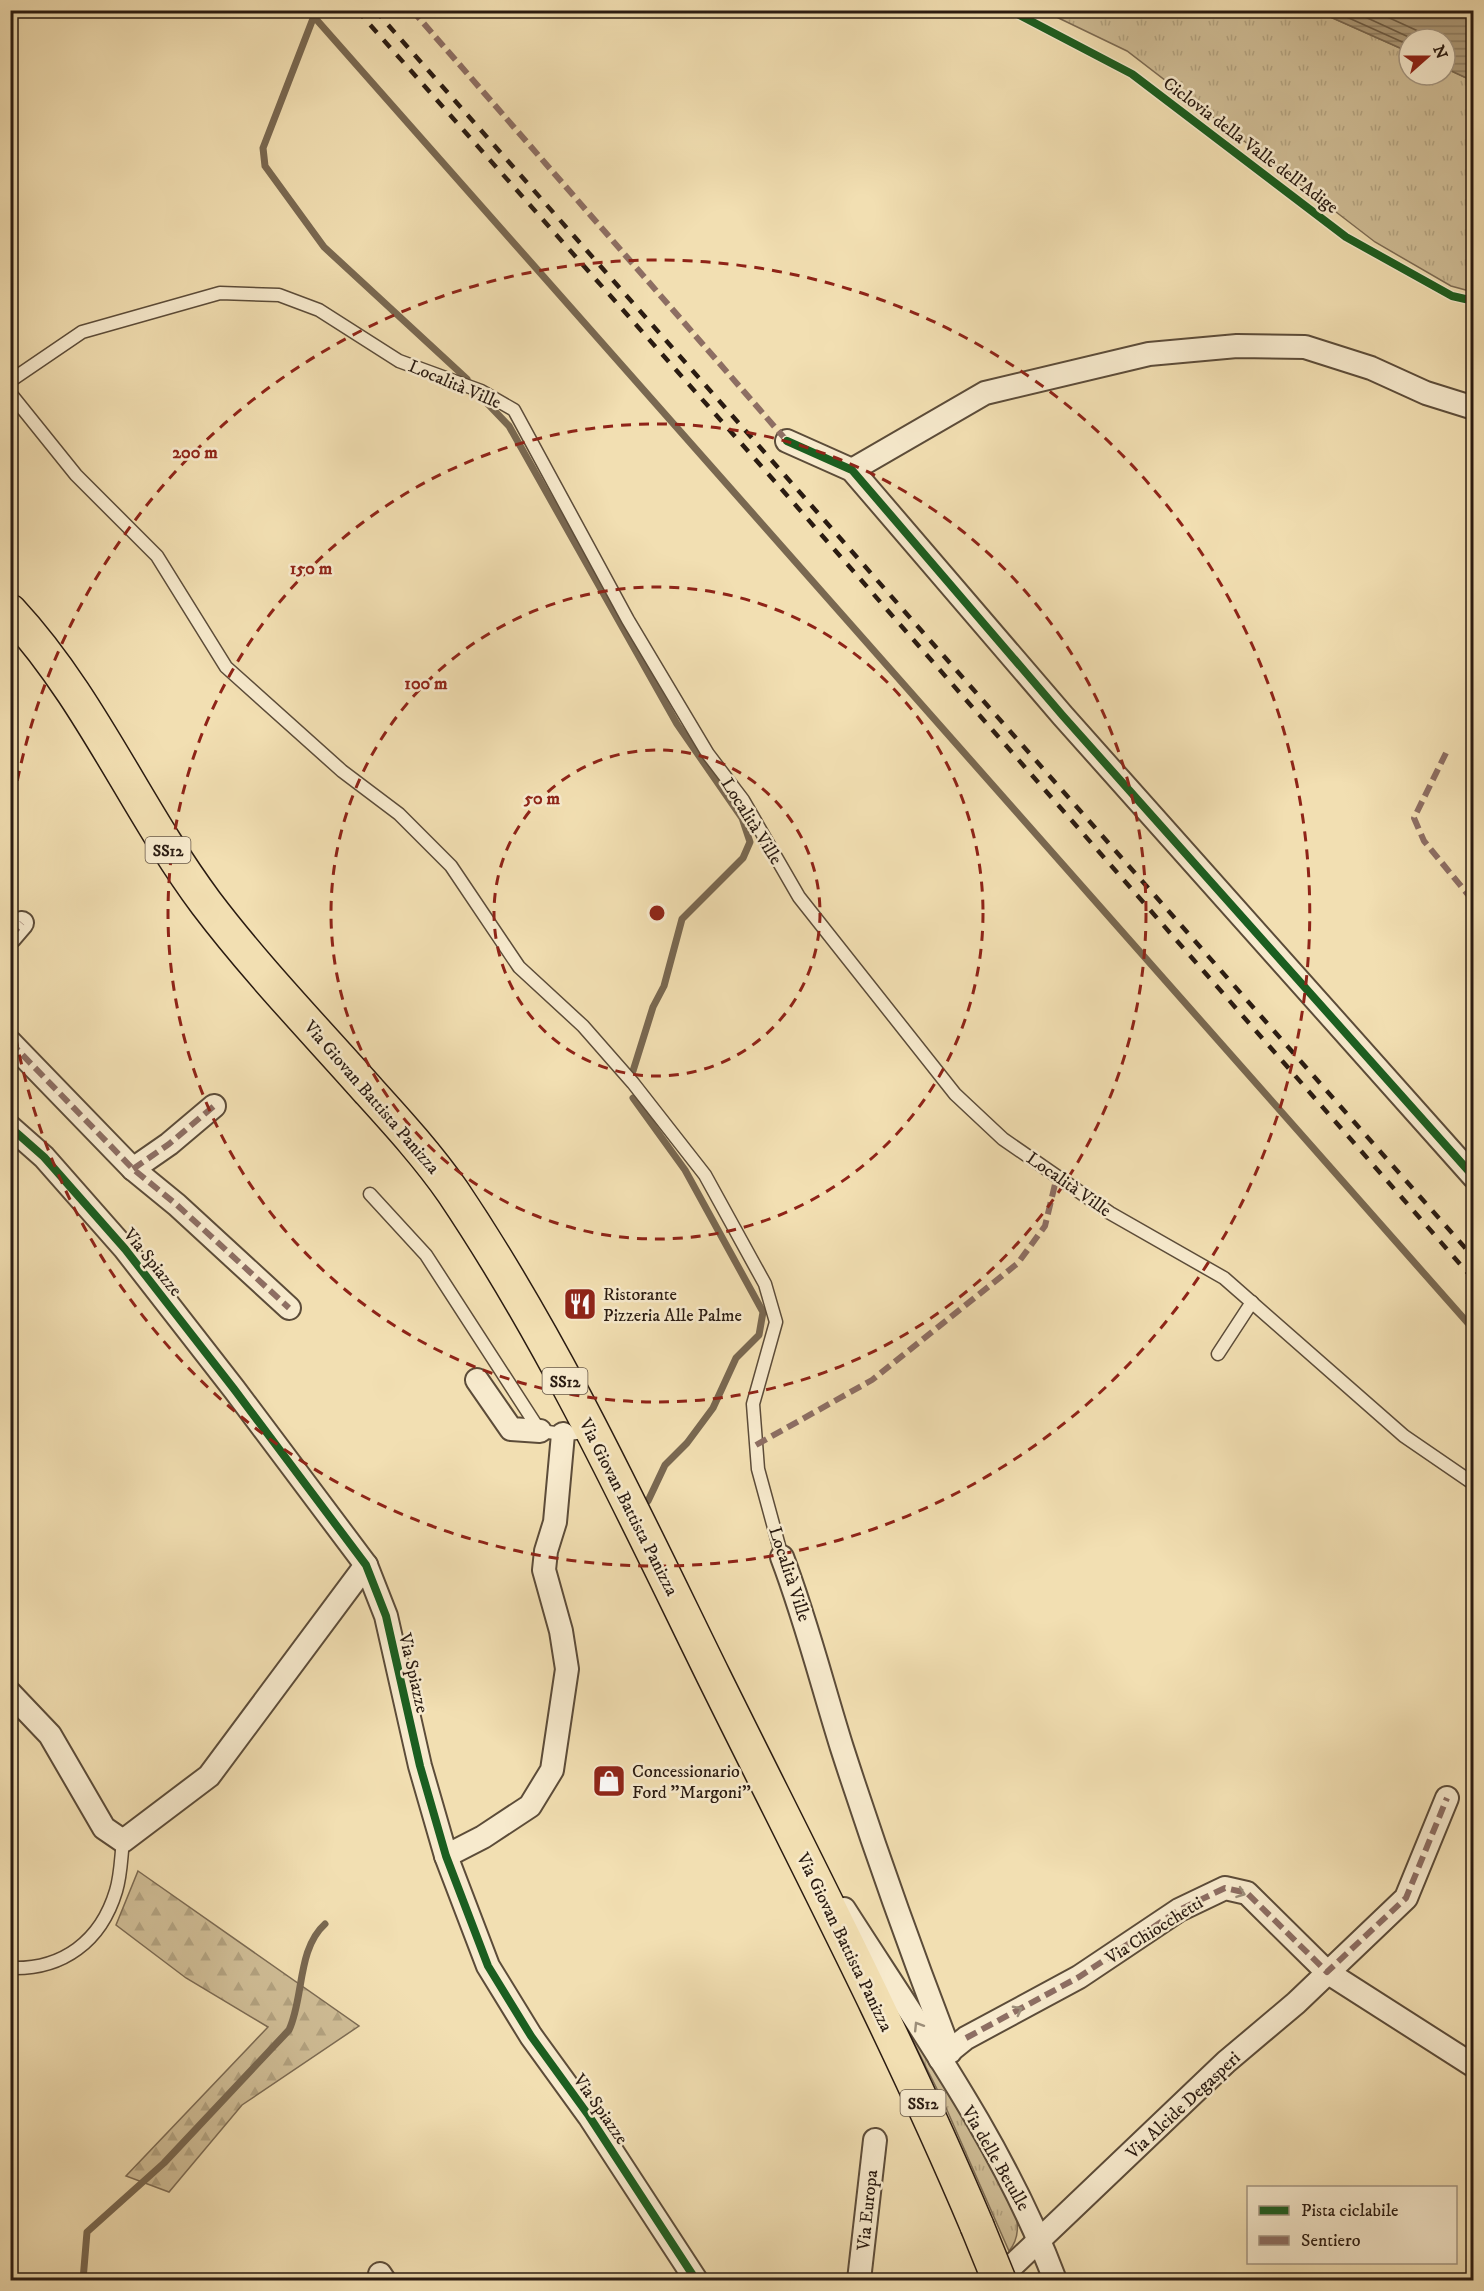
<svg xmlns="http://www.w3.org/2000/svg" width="1484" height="2291" viewBox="0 0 1484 2291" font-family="'IM FELL DW Pica',serif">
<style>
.grass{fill:url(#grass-tufts);stroke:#7d6c54;stroke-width:1.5}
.forest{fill:url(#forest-firs);stroke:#7d6c54;stroke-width:1.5}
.water{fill:url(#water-rules);stroke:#796851;stroke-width:1.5}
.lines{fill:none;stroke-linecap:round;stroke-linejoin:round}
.shore{stroke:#6c5c46;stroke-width:1.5}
.stream{stroke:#796851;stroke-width:7}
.lane-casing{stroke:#5c4c39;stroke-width:15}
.street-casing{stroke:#5c4c39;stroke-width:26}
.primary-casing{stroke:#2a1b11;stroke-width:36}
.lane{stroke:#f7eacd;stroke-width:12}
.street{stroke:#f7eacd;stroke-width:22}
.primary{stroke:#f2dfb2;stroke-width:33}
.rail{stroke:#2a1b11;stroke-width:4.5;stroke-dasharray:10 10;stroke-linecap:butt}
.primary-bridge-casing{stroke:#2a1b11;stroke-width:36;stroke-linecap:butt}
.primary-bridge{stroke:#f2dfb2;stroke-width:33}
.quiet{stroke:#8d6e63;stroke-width:6;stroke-dasharray:12 6;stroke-linecap:butt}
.cycleway-casing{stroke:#f7eacd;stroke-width:11}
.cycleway{stroke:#1b5e20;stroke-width:8}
.oneway{stroke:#9b8d78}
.ring{fill:none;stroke:#8f2418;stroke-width:3;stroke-dasharray:10 8}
.labels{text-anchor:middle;stroke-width:5;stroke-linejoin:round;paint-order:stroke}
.shield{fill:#f7eacd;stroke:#685949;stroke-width:1.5}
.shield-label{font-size:16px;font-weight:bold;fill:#2a1b11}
.street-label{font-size:18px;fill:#2a1b11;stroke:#f7eacd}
.poi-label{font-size:18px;fill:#2a1b11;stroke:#f7eacd;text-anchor:start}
.centre{fill:#8f2418;stroke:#f7eacd;stroke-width:3}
.ring-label{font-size:18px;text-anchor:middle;font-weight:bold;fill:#8f2418;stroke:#f7eacd;stroke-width:5;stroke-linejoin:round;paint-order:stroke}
</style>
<defs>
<pattern id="grass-tufts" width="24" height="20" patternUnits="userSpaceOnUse" patternTransform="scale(1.5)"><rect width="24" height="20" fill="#d0be97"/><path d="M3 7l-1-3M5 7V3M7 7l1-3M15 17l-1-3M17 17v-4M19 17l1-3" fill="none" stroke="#b3a381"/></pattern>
<pattern id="forest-firs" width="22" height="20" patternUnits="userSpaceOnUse" patternTransform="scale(1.5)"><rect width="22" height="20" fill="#d0be97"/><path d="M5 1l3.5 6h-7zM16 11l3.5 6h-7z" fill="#b3a381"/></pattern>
<pattern id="water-rules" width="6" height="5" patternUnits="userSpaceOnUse" patternTransform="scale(1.5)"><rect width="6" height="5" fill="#ae9c7b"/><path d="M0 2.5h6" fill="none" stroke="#8e7e63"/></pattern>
</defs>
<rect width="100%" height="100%" fill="#f2dfb2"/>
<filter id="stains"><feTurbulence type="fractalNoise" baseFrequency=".00333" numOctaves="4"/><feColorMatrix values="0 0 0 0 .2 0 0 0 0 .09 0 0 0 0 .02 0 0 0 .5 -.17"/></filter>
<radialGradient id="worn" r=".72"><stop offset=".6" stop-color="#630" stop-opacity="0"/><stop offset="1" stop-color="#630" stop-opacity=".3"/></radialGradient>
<g class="grass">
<path d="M1044,11H1317L1409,52V75H1445V68L1473,81V292L1451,286L1375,242L1127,51Z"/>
<path d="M884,1983L1015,2207C1018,2224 1020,2238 1009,2251L943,2101Z"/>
</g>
<path class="forest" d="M138,1871L359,2026L242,2105L169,2192L126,2176L268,2027L186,1978L116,1925Z"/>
<path class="water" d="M1317,11H1473V81L1445,68V39H1409V52Z"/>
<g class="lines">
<g class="shore">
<path d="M1331,10L1409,45"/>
<path d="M1350,10L1413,39"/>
<path d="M1372,10L1418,31L1427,39"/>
</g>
<g class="stream">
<path d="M308,10L1474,1330"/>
<path d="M314,16L263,148L265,166L324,247L467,379"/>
<path d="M487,403L509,426L677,724L742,818L750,842L743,858L682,919L664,986L653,1007L633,1071"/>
<path d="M633,1098L685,1170L763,1312L759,1335L736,1358L713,1408L687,1443L665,1465L648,1501"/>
<path d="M83,2280L87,2232L164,2163L289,2030C304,1998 297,1949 325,1924"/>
</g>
<defs>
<g id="lane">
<path d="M10,381L82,332L220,293L279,295L319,310L399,361L481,391L514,410L628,620L708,754L743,800L799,897L955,1094L1003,1139L1110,1213L1224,1278L1404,1436L1474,1484"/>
<path d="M10,393L76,475L157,556L226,667L342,771L399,814L451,866L519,967L583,1026L633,1083L705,1175L765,1284L776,1322L753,1404L758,1469L782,1557"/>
<path d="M370,1194L426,1255L540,1431L563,1434L591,1432"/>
<path d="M1218,1354L1252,1302"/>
<path d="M10,1968C63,1970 101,1941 116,1891C121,1875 121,1857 123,1841"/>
</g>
<g id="street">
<path d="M787,441L852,470L1063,716L1474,1177"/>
<path d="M852,470L985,393L1149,354L1237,346L1305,347L1371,368L1426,393L1474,408"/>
<path d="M10,937L22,923"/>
<path d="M10,1042L133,1169L177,1205L289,1308"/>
<path d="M10,1127L44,1157L125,1249L234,1389L366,1565L386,1616L420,1766L446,1856L488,1966L531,2036L589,2116L696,2280"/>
<path d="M133,1169L169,1144L214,1106"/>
<path d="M477,1380L511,1429L540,1431"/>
<path d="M782,1557C806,1620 822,1684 842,1748C875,1850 911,1951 950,2052"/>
<path d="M10,1693L50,1735L104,1828L123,1841L209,1776L366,1565"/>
<path d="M446,1856L483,1837L530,1806L552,1770L567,1669L561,1631L544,1570L546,1551L555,1522L563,1434"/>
<path d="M844,1909C920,2028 1006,2149 1055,2280"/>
<path d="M940,2059L966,2038L1079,1977L1179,1910L1225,1888L1247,1893L1327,1972L1474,2066"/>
<path d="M1014,2264L1226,2062L1296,2003L1406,1898L1447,1798"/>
<path d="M380,2274L384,2280"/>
<path d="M859,2280L875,2140"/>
</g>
<path id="primary" d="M10,611C90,697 136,809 206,903C256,969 313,1028 368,1090C397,1122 428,1156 453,1192C556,1345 633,1512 714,1677C804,1859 898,2039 977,2226"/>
</defs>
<use href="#lane" class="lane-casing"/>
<use href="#street" class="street-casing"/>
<use href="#primary" class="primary-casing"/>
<use href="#lane" class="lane"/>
<use href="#street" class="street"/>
<use href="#primary" class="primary"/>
<g class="rail">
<path d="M357,10L763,468L1474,1280"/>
<path d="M375,10L1474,1258"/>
</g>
<defs>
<path id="primary-bridge" d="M977,2226L999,2280"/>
</defs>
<use href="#primary-bridge" class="primary-bridge-casing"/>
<use href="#primary-bridge" class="primary-bridge"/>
<g class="quiet">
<path d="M412,10L787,441"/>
<path d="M1446,753L1414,818L1424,841L1474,902"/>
<path d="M10,937L22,923"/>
<path d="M10,1042L133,1169L177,1205L289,1308"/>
<path d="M133,1169L169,1144L214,1106"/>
<path d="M756,1445L872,1380L1018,1263L1045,1226L1057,1176"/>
<path d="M966,2038L1079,1977L1179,1910L1225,1888L1247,1893L1327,1972L1406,1898L1447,1798"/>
</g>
<defs>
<g id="cycleway">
<path d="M1010,10L1132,74L1346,237L1452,296L1474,301"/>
<path d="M787,441L852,470L1063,716L1474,1177"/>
<path d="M10,1127L44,1157L125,1249L234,1389L366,1565L386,1616L420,1766L446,1856L488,1966L531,2036L589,2116L696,2280"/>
</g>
</defs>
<use href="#cycleway" class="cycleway-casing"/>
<use href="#cycleway" class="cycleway"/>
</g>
<defs><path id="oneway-chevron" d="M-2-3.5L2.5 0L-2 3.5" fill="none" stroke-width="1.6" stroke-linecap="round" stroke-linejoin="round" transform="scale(1.5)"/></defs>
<g class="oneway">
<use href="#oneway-chevron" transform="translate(1241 1893) rotate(20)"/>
<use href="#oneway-chevron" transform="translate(1018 2010) rotate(-28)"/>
<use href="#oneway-chevron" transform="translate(918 2026) rotate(-122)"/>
</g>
<g class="ring">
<circle cx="657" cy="913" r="163"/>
<circle cx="657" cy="913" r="326"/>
<circle cx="657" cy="913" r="489"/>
<path d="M11 816A653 653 0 1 1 11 1010"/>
</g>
<defs>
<symbol id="restaurant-square" viewBox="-11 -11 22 22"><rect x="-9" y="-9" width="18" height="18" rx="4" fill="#8f2418" stroke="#f7eacd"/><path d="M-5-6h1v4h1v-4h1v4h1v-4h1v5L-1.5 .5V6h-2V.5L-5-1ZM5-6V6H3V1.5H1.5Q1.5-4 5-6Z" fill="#fff"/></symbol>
<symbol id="shop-square" viewBox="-11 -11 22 22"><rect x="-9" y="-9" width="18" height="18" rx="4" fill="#8f2418" stroke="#f7eacd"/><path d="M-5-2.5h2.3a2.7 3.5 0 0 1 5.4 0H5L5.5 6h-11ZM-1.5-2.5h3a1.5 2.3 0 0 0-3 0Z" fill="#fff"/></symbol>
</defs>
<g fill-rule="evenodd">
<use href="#restaurant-square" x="561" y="1285" width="38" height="38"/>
<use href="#shop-square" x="590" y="1762" width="38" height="38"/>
</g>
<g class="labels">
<g class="shield">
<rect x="145.5" y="837" width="45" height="26" rx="4.5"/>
<rect x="542.5" y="1368" width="45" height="26" rx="4.5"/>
<rect x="900.5" y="2090" width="45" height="26" rx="4.5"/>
</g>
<g class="shield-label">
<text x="168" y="856">SS12</text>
<text x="565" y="1387">SS12</text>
<text x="923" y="2109">SS12</text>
</g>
<g class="street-label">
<text transform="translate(1251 145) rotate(37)" y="6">Ciclovia della Valle dell'Adige</text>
<text transform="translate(455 384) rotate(23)" y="6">Località Ville</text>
<text transform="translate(752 821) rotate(58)" y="6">Località Ville</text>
<text transform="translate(372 1097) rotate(49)" y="6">Via Giovan Battista Panizza</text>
<text transform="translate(1069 1184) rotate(35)" y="6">Località Ville</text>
<text transform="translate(153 1262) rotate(51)" y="6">Via Spiazze</text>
<text transform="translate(629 1507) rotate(63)" y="6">Via Giovan Battista Panizza</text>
<text transform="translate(790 1574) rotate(72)" y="6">Località Ville</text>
<text transform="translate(414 1673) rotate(77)" y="6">Via Spiazze</text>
<text transform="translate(1154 1930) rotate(-32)" y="6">Via Chiocchetti</text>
<text transform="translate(845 1942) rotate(64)" y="6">Via Giovan Battista Panizza</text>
<text transform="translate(1183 2105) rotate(-43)" y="6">Via Alcide Degasperi</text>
<text transform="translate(601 2109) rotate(55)" y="6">Via Spiazze</text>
<text transform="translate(996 2158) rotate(60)" y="6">Via delle Betulle</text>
<text transform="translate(867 2210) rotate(-84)" y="6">Via Europa</text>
</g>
<g class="poi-label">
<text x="603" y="1300">Ristorante<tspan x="603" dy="21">Pizzeria Alle Palme</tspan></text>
<text x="632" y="1777">Concessionario<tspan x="632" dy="21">Ford "Margoni"</tspan></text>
</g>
</g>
<circle cx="657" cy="913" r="9" class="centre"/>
<g class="ring-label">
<text x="195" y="458">200 m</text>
<text x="311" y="574">150 m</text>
<text x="426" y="689">100 m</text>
<text x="542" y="804">50 m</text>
</g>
<rect width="1484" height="2291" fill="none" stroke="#f2dfb2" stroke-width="36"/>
<rect x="12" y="12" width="1460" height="2267" fill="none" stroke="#2a1b11" stroke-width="3"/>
<rect x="18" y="18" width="1448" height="2255" fill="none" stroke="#2a1b11" stroke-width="1.5"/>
<rect x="1247" y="2186" width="210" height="78" fill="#f7eacd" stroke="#a59782" stroke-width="1.5"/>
<rect x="1259" y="2206" width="30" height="9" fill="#1b5e20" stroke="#a59782" stroke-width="1.5"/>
<text x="1301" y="2216" font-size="18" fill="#2a1b11">Pista ciclabile</text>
<rect x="1259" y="2236" width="30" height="9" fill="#8d6e63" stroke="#a59782" stroke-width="1.5"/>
<text x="1301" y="2246" font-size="18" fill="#2a1b11">Sentiero</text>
<g transform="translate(1427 57) rotate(69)"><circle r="28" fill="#f7eacd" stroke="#a59782" stroke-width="1.5"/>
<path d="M0-4.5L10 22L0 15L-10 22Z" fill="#8f2418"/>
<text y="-9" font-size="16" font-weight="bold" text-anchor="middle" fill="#2a1b11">N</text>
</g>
<rect width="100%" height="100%" filter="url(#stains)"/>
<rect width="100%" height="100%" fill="url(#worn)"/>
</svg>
